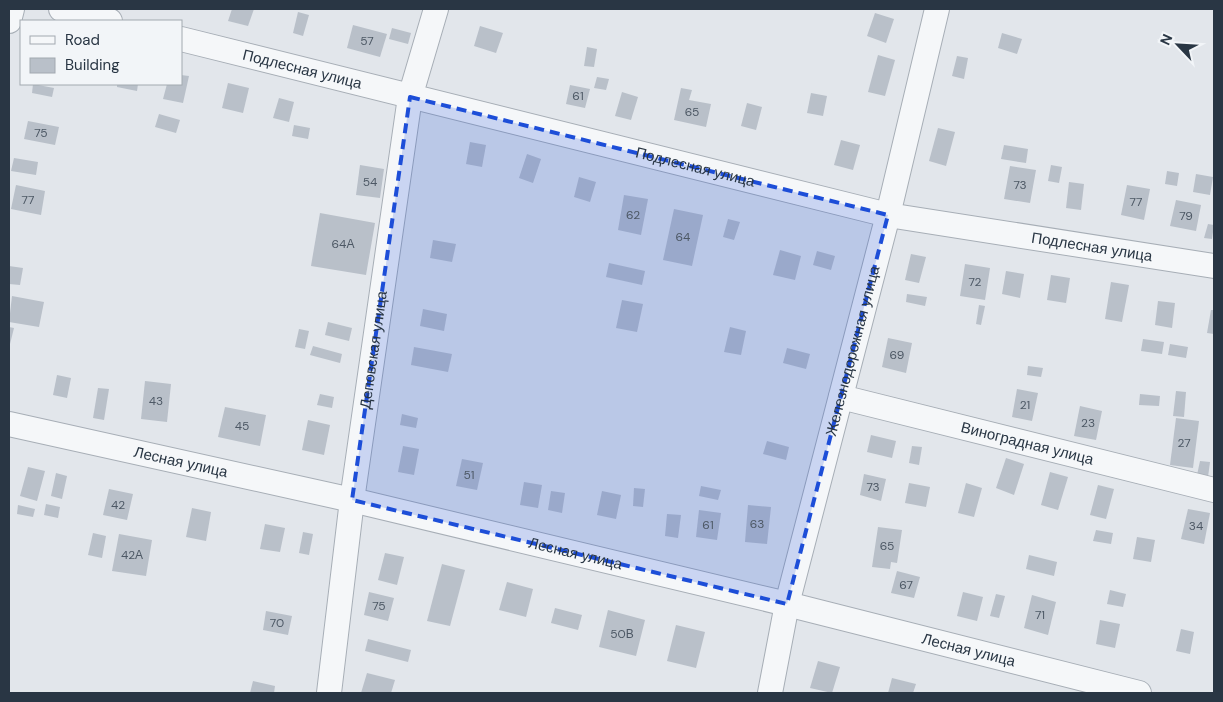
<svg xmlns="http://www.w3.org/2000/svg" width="1223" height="702" viewBox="0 0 1223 702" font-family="'DM Sans',sans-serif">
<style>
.building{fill:#b9c0c9}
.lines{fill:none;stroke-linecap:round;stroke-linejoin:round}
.minor-casing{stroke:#a7aeb6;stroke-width:26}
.minor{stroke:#f5f7f9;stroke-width:24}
.marked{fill:#1d4ed8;fill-opacity:0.2;stroke:#1d4ed8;stroke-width:4;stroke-dasharray:10 6;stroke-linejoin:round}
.labels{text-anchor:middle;stroke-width:4;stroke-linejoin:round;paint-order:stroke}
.number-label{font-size:12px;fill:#4d5865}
.street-label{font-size:15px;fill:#293644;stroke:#f2f5f8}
</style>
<rect width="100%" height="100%" fill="#e2e6eb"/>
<g class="building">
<path d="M232,9H254L248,26L228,21Z"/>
<path d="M298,12L309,15L303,36L293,33Z"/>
<path d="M875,13L894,19L886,43L867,36Z"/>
<path d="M353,25L387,34L380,57L347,48Z"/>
<path d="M480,26L503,33L496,53L474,46Z"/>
<path d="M392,28L411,33L408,44L389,39Z"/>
<path d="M1002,33L1022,39L1017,54L998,48Z"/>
<path d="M587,47L597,49L594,67L584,66Z"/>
<path d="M878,55L895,60L885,96L868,92Z"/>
<path d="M957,56L968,58L964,79L952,76Z"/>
<path d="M181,75L189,76L183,103L163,99L167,84H181Z"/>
<path d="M597,77L609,79L606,90L594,88Z"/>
<path d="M228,83L249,88L243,113L222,108Z"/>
<path d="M33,84L54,88L52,97L32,93Z"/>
<path d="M117,84H138L137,91L117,87Z"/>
<path d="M570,85L590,89L585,108L566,104Z"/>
<path d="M681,88L692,90L689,100L711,104L706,127L674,120Z"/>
<path d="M622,92L638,97L631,120L615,116Z"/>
<path d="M811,93L827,96L823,116L807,113Z"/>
<path d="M279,98L294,102L289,122L273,118Z"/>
<path d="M747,103L762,107L756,130L741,126Z"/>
<path d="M159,114L180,120L176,133L155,127Z"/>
<path d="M28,121L59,127L55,145L24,139Z"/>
<path d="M294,125L310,128L308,139L292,136Z"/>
<path d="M938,128L955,132L946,166L929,161Z"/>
<path d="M841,140L860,145L853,170L834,165Z"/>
<path d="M470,142L486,145L482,167L466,164Z"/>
<path d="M1004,145L1028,149L1026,163L1001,159Z"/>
<path d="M527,154L541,159L533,183L519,178Z"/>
<path d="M14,158L38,162L36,175L11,171Z"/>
<path d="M360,165L384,169L380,198L356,195Z"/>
<path d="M1051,165L1062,167L1059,183L1048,181Z"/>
<path d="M1010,166L1036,170L1030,203L1004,199Z"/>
<path d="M1167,171L1179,173L1177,186L1165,184Z"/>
<path d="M1196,174L1213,177L1210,195L1193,192Z"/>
<path d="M579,177L596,182L590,202L574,197Z"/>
<path d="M1069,182L1084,184L1081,210L1066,208Z"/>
<path d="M16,185L45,191L41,215L11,209Z"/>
<path d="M1127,185L1150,189L1144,220L1121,215Z"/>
<path d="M624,195L648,199L641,235L618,230Z"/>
<path d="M1176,200L1201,205L1196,231L1170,226Z"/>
<path d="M674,209L703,215L692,266L663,260Z"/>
<path d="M320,213L375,223L366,275L311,266Z"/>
<path d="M728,219L740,222L734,240L723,237Z"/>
<path d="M1208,224L1214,225L1212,239L1204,238Z"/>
<path d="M433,240L456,244L452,262L430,258Z"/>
<path d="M780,250L801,256L795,280L773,275Z"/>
<path d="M817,251L835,256L831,270L813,265Z"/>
<path d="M911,254L926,257L919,283L905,280Z"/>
<path d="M609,263L645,271L642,285L606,277Z"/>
<path d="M965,264L990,268L985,300L960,296Z"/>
<path d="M9,266L23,268L20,285L9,284Z"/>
<path d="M1006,271L1024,274L1020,298L1002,294Z"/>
<path d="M1051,275L1070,278L1066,303L1047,300Z"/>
<path d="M1111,282L1129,285L1122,322L1105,319Z"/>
<path d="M907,294L927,297L925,306L906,302Z"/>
<path d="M12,296L44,302L39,327L9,322Z"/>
<path d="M622,300L643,304L637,332L616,328Z"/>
<path d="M1158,301L1175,303L1172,328L1155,325Z"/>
<path d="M979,305L985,306L981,325L976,324Z"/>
<path d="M423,309L447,314L444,331L420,326Z"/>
<path d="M1211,310H1214V334L1207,333Z"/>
<path d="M328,322L352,328L349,341L325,335Z"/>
<path d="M9,327L14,328L9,348Z"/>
<path d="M730,327L746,331L741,355L724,352Z"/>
<path d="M299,329L309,331L305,349L295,347Z"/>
<path d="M888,338L912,343L906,373L882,367Z"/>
<path d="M1143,339L1164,342L1162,354L1141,351Z"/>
<path d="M1170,344L1188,347L1186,358L1168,355Z"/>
<path d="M313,346L342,354L340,363L310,355Z"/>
<path d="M414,347L452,354L448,372L411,365Z"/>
<path d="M787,348L810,354L806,369L783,363Z"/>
<path d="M1028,366L1043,368L1041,377L1027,375Z"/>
<path d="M57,375L71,378L67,398L53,395Z"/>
<path d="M145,381L171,384L167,422L141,419Z"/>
<path d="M98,388L109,389L104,420L93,418Z"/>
<path d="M1017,389L1038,393L1032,421L1012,417Z"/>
<path d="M1176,391L1186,392L1184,417L1173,416Z"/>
<path d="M320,394L334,397L332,408L317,405Z"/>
<path d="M1140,394L1160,396L1159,406L1139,405Z"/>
<path d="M1080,406L1102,411L1096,440L1074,436Z"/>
<path d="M225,407L266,415L260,446L218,437Z"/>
<path d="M402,414L418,418L416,428L400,425Z"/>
<path d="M1176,418L1199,421L1193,468L1170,465Z"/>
<path d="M308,420L330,425L324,455L302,450Z"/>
<path d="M871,435L896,441L892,458L867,452Z"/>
<path d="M767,441L789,447L786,460L763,454Z"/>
<path d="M403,446L419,449L414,475L398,472Z"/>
<path d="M912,446L922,447L919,465L909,463Z"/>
<path d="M1006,458L1024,464L1014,495L996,488Z"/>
<path d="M462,459L483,463L477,490L456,486Z"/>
<path d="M1200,461L1210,462L1208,477L1197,475Z"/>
<path d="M28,467L45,471L37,501L20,496Z"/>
<path d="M1050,472L1068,477L1058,510L1041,505Z"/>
<path d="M56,473L67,476L62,499L51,496Z"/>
<path d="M864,474L886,479L881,501L860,495Z"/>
<path d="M524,482L542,485L538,508L520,505Z"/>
<path d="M909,483L930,487L926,507L905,503Z"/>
<path d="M966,483L982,488L974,517L958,513Z"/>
<path d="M1098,485L1114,489L1106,519L1090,515Z"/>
<path d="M701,486L721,490L718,500L699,496Z"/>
<path d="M634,488L645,489L643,507L633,506Z"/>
<path d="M109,489L133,494L127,520L103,515Z"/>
<path d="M551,491L565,493L562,513L548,510Z"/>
<path d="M602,491L621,495L616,519L597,515Z"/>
<path d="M46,504L60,507L58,518L44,515Z"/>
<path d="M18,505L35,509L33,517L17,514Z"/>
<path d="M748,505L771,507L767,544L745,542Z"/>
<path d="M192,508L211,512L206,541L186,537Z"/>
<path d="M1188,509L1210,513L1204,544L1181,539Z"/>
<path d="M699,510L721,513L717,540L696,537Z"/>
<path d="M667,514L681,515L678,538L665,536Z"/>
<path d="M265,524L285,528L280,552L260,549Z"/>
<path d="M878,527L902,530L897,563L891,562L890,569L872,567Z"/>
<path d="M1096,530L1113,533L1111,544L1093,541Z"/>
<path d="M303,532L313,534L309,555L299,553Z"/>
<path d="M93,533L106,536L102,558L88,555Z"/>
<path d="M119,534L152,540L146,576L112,571Z"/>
<path d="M1137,537L1155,540L1151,562L1133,559Z"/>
<path d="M385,553L404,557L397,585L378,580Z"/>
<path d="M1029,555L1057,562L1054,576L1026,569Z"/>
<path d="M442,564L465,570L450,626L427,621Z"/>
<path d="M897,571L920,577L914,598L891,593Z"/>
<path d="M507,582L533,589L526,617L499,610Z"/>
<path d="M1110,590L1126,594L1123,607L1107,604Z"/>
<path d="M369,592L394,598L388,621L364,615Z"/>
<path d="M963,592L983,597L977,621L957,616Z"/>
<path d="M996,594L1005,596L999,618L990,616Z"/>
<path d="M1032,595L1056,602L1048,635L1024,628Z"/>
<path d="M555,608L582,615L578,630L551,623Z"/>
<path d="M608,610L645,620L636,656L599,647Z"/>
<path d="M266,611L292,616L288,635L263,630Z"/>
<path d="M1100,620L1120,624L1115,648L1096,644Z"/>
<path d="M676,625L705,632L696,668L667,661Z"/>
<path d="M1181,629L1194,632L1190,654L1176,651Z"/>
<path d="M368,639L411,650L408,662L365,651Z"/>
<path d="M818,661L840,667L832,693L810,688Z"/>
<path d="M367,673L395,680L391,693H361Z"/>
<path d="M892,678L916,684L913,693H888Z"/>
<path d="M253,681L275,686L274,693H250Z"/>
</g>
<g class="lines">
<defs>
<g id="minor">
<path d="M61,9L110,21"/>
<path d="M9,21L12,9"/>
<path id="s1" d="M181,39L888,215L1214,266"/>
<path id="s2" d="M841,397L1214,490"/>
<path id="s3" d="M9,424L352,500L787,604L1139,693"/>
<path id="s4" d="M329,693L352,500L410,97L436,9"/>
<path id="s5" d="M770,693L787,604L888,215L937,9"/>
</g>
</defs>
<use href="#minor" class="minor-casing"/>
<use href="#minor" class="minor"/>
</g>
<path class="marked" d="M410,97L888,215L787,604L352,500Z"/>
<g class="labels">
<g class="number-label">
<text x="367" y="45">57</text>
<text x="578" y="100">61</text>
<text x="692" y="116">65</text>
<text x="41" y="137">75</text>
<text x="370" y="186">54</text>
<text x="1020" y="189">73</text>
<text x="28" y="204">77</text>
<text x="1136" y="206">77</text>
<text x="633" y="219">62</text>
<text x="1186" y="220">79</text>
<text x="683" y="241">64</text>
<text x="343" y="248">64А</text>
<text x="975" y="286">72</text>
<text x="897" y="359">69</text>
<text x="156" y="405">43</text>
<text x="1025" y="409">21</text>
<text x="1088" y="427">23</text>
<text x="242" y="430">45</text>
<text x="1184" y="447">27</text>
<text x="469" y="479">51</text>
<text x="873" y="491">73</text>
<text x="118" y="509">42</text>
<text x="757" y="528">63</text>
<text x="708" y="529">61</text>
<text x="1196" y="530">34</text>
<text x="887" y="550">65</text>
<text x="132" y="559">42А</text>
<text x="906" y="589">67</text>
<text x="379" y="610">75</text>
<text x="1040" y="619">71</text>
<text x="277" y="627">70</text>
<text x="622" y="638">50В</text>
</g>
<g class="street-label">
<text dy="5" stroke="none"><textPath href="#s1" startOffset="125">Подлесная улица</textPath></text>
<text dy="5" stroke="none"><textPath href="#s1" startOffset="530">Подлесная улица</textPath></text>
<text dy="5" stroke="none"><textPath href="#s1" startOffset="935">Подлесная улица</textPath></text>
<text dy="5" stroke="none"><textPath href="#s4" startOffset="346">Деповская улица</textPath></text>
<text dy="5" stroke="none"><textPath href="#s5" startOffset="352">Железнодорожная улица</textPath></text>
<text dy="5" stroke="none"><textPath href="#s2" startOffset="192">Виноградная улица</textPath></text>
<text dy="5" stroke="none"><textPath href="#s3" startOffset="176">Лесная улица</textPath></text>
<text dy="5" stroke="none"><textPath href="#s3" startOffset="581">Лесная улица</textPath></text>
<text dy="5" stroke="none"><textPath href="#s3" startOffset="986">Лесная улица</textPath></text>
</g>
</g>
<rect width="1223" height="702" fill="none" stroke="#293644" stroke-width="20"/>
<rect x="20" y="20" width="162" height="65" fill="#f2f5f8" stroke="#a2a9b0"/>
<rect x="30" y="36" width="25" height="8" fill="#f5f7f9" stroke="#a2a9b0"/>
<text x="65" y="45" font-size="15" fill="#293644">Road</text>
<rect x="30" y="58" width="25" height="15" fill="#b9c0c9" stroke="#a2a9b0"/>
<text x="65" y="70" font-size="15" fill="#293644">Building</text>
<g transform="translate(1178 45) rotate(295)" stroke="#f2f5f8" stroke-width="4" paint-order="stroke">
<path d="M0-4L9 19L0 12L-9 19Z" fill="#293644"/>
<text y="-8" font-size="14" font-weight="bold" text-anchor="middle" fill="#293644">N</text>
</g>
</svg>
